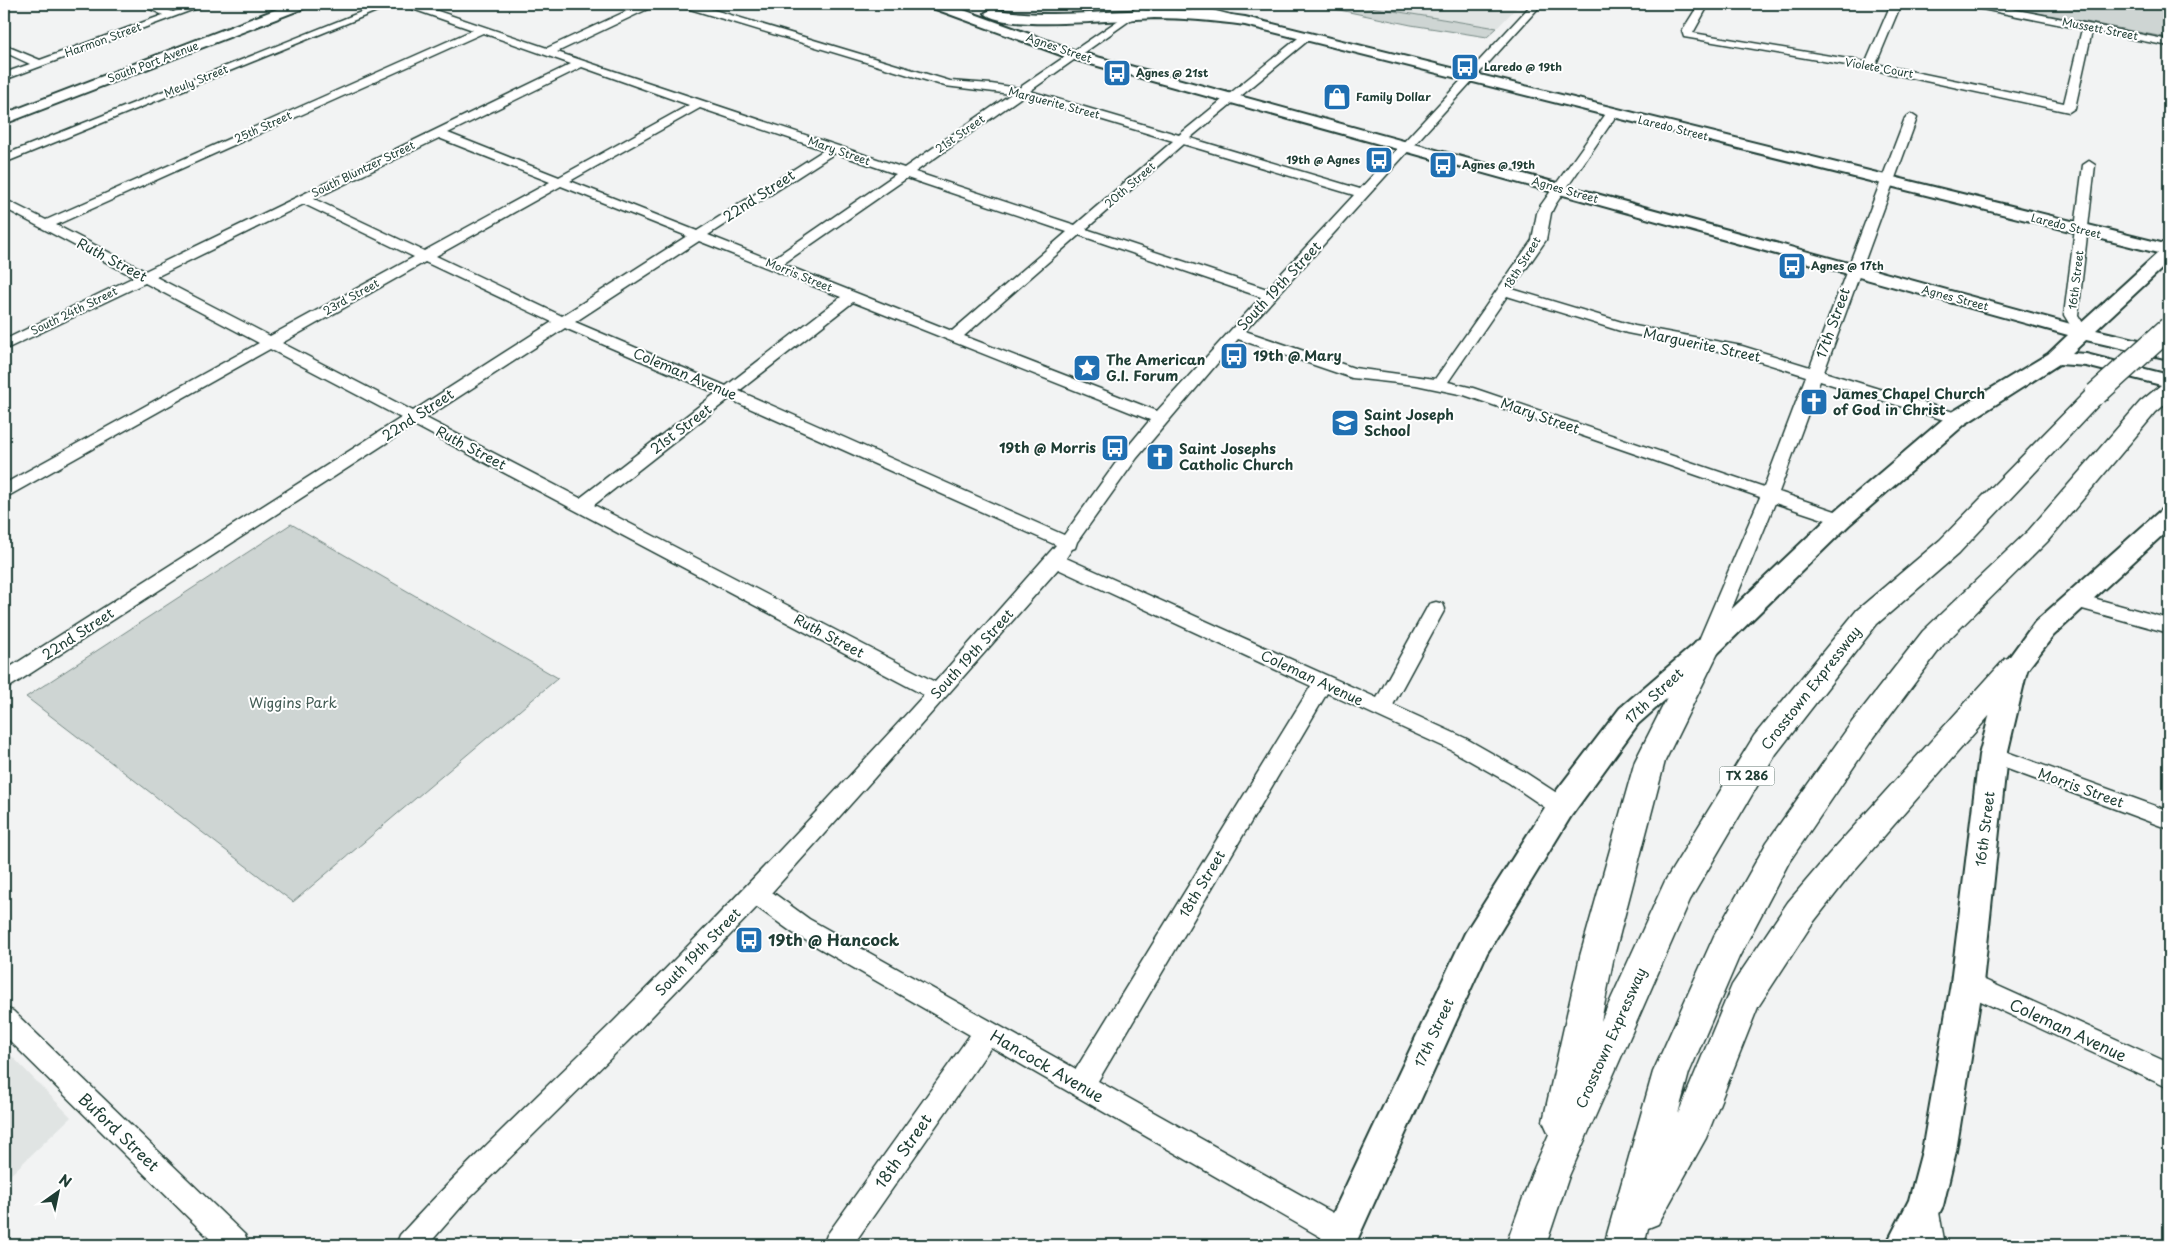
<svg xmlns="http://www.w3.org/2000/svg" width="2173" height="1249" viewBox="0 0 2173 1249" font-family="'Playpen Sans',sans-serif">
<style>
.built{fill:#e0e4e3}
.green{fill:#ced5d3;stroke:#768984}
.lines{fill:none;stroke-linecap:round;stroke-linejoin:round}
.minor-casing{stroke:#1f3d34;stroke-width:3}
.major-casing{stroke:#1f3d34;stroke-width:4}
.highway-casing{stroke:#1f3d34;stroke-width:3}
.minor{fill:#fff;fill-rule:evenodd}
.major{fill:#fff;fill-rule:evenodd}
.highway{fill:#fff;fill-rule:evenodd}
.highway-bridge-casing{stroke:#1f3d34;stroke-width:25;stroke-linecap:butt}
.highway-bridge{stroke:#fff;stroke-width:22}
.labels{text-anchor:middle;stroke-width:4;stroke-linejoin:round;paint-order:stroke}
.far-street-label{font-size:11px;fill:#1f3d34;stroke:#fff}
.far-poi-label{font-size:11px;font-weight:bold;fill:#1f3d34;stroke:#fff;text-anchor:start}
.shield{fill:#fff;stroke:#627771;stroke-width:1}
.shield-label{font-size:12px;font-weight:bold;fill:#1f3d34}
.street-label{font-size:14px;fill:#1f3d34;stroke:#fff}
.poi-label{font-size:14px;font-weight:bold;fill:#1f3d34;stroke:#fff;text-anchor:start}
.park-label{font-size:14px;fill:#425b54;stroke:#fff}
.near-poi-label{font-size:16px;font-weight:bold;fill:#1f3d34;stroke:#fff;text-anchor:start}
.near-street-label{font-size:16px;fill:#1f3d34;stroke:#fff}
</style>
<rect width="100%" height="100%" fill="#f2f3f3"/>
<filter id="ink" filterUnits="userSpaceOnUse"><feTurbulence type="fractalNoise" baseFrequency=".02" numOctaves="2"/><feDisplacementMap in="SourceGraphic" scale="10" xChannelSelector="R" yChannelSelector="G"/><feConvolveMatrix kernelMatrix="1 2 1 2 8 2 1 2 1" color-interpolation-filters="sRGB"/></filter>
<g filter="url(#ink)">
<g class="built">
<path d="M1351,4H1520L1497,28Z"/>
<path d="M4,1048L71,1117L4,1181Z"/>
</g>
<g class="green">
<path d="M1311,4H1351L1497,28L1487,37L1411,25Z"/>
<path d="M1992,4H2169V38Z"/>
<path d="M291,524L558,678L293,902L26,697Z"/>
</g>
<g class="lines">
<defs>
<g id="minor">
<path d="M139,4H153L173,12L194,4H208L4,80V73L30,64L4,52V45L40,60L163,15Z"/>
<path d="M381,4H394L4,163V155Z"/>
<path d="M403,4H417L547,48L642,4H655L654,6L557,52L904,168L1011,94L945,86L680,6L679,4H694L950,81L991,84L1019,88L1142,4H1153L1030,91L1179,135L1303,34L1307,33L1312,36L1311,38L1190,138L1360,189L1532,4H1542L1245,331L1354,368L1435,379L1532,240L1537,213L1541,205L1608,111L1612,109L1618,113L1555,205L1551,213L1546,240L1512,289L1635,326L1742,346L1810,367L1905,118L1911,114L1917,118L1824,372L1963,415L1965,419L1963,423L1957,424L1820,381L1779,492L1847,515L1850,519L1847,523L1841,525L1775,503L1716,647L1713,652L1706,654L1699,652L1696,647L1760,497L1464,395L1416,385L1352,378L1238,339L1137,458L1077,542L1075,548L1072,549L1066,558L1377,698L1429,604L1436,602L1443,604L1445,609L1393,705L1465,738L1523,771L1569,801L1572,807L1569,813L1561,816L1553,813L1509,783L1451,750L1327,693L1098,1081L1351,1223L1355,1233L1351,1243L1344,1245L1331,1243L991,1047L853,1245H823L827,1235L970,1035L793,933L757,907L631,1038L469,1198L428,1245H396L400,1235C468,1160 542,1092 614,1021C720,915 823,806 924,695L414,425L11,686L4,689V671L401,418L270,349L10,495L4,497V484L259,343L145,283L4,350V340L134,277L4,208V199L46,220L473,30L404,6ZM483,33L571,64L145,271L56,225ZM582,67L689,105L559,177L448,133ZM1023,96L1173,141L1075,225L915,172ZM700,108L824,150L697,231L570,181ZM439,138L550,182L424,251L314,199ZM1183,144L1354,195L1267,289L1086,229ZM835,153L896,174L771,260L708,235ZM907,178L1067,232L952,331L783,264ZM561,186L687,236L562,316L436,256ZM304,204L414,257L270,336L156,277ZM1079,235L1261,297L1157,411L964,336ZM699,241L841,297L726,386L575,322ZM425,262L552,322L413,411L282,343ZM1507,296L1627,333L1739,355L1806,376L1764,487L1473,388L1448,382ZM853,302L1150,420L1125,450L1064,535L739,391ZM565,328L716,393L580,498L426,418ZM729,399L1056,545L935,682L594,505ZM1058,569L1311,686L1076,1069L809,919L772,892L875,777Z"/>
<path d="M1173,4H1189L1243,18L1244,20L1239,23L1174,6Z"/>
<path d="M1699,4H1709L1693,33L1866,62L1891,4H1901L1876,64L2064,103L2082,29L1972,7L1967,4H1986L2169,40V46L2092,31L2075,108L2069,112L1870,69L1684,37L1682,31Z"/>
<path d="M2089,161L2095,165L2078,315L2089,333L2087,336H2077L2064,315L2083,165Z"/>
<path d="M2075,593L2169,619V633L2068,605L2066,600L2068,595Z"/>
<path d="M1993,747L2169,811V829L1986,761L1983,755L1986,749Z"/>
<path d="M1967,972L2169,1063V1088L1959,991L1955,983L1959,975Z"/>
<path d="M4,1007L13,1011L245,1235L249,1245H216L4,1035Z"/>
<path d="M1925,1194L1934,1198L1938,1207L1945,1245H1917L1912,1207L1916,1198Z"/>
</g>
<g id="major">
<path d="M290,4H309L307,7L4,124V114Z"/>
<path d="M928,4H947L1079,52L2078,326L2158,253L1245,25C1215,21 1184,18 1154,18C1127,19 1000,32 985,13L992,9C1046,19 1098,11 1153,10C1184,9 1215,13 1245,17L2169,245V262L2096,330L2169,347V359L2086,340L2072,353L2086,354L2169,375V387L2086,366L2059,364L1965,424L1849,525L1715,656L1638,724L1571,816L1487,953L1355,1245H1318L1465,933L1551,798L1620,708L1697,642L1833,513L1949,414L2048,354L2068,335L1069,58L930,7Z"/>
<path d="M2169,508V529L2053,636L2027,670L2007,755L1983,983L1956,1151L1943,1206L1923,1245H1886L1909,1200L1922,1151L1951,983L1979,755L2002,667L2035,622L2161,510Z"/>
</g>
<g id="highway">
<path d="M2169,383V401L2156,412L2047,542L1943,645L1872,740L1789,862L1739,957L1689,1073L1678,1114L1732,985L1788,902L1829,854L2005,659L2015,656L2025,659L2029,667L2025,675L1851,874L1812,924L1758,1007L1706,1138L1658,1224L1648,1228L1644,1245H1604L1653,1072L1714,936L1767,842L1852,722L1923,631L2029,530L2140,402L2161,385Z"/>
<path d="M2096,387L2104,389L2107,394L2104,399L1958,554L1877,624L1776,754L1690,900L1569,1176L1546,1245H1506L1532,1173L1549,1134L1543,1121L1580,956L1635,761L1696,641L1706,638L1716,641L1720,649L1665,761L1614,956L1601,1021L1665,881L1754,736L1857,610L1940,540L2088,389Z"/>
</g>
</defs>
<use href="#minor" class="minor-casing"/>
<use href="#major" class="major-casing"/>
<use href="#highway" class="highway-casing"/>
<use href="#minor" class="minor"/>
<use href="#major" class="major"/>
<use href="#highway" class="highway"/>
<defs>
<path id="highway-bridge" d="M2096,394L2169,328"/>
</defs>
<use href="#highway-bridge" class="highway-bridge-casing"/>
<use href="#highway-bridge" class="highway-bridge"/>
</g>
</g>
<defs>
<symbol id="bus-square" viewBox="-11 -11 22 22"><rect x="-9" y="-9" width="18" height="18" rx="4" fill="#1f6fb2" stroke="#fff"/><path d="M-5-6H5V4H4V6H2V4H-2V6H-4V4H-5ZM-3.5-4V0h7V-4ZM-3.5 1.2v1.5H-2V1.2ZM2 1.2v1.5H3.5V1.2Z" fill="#fff"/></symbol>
<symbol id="shop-square" viewBox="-11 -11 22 22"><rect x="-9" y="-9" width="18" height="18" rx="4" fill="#1f6fb2" stroke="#fff"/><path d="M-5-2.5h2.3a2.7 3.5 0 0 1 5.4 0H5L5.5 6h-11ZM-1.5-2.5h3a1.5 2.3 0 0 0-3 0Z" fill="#fff"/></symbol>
<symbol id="sight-square" viewBox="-11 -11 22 22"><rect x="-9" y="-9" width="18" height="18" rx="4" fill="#1f6fb2" stroke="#fff"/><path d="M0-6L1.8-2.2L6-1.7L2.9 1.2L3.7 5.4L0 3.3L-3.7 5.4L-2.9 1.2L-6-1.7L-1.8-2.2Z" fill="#fff"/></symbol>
<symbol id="church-square" viewBox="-11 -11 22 22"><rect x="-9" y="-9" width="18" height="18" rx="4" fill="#1f6fb2" stroke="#fff"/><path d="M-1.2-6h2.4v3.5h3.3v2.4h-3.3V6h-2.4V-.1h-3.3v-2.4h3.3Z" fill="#fff"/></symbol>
<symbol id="school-square" viewBox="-11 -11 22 22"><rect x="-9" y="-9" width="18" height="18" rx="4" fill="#1f6fb2" stroke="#fff"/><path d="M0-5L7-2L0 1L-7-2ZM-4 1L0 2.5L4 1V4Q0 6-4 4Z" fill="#fff"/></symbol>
</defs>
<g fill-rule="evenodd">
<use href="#bus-square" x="1449" y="51" width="32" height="32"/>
<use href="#bus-square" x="1101" y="57" width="32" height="32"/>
<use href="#shop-square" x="1321" y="81" width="32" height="32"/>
<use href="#bus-square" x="1363" y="144" width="32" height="32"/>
<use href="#bus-square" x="1427" y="149" width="32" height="32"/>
<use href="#bus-square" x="1776" y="250" width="32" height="32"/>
<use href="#bus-square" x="1218" y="340" width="32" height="32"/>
<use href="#sight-square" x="1071" y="352" width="32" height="32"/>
<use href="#church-square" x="1798" y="386" width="32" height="32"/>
<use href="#school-square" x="1329" y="407" width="32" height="32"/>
<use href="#bus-square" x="1099" y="432" width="32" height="32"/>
<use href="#church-square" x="1144" y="441" width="32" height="32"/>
<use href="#bus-square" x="733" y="924" width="32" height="32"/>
</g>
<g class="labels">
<g class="far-street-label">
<text transform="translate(2100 29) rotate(11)" y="4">Mussett Street</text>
<text transform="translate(103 40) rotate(-20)" y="4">Harmon Street</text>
<text transform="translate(1059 48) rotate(19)" y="4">Agnes Street</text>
<text transform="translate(153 62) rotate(-21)" y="4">South Port Avenue</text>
<text transform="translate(1879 68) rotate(10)" y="4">Violete Court</text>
<text transform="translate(196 81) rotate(-22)" y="4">Meuly Street</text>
<text transform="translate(1054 103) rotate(15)" y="4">Marguerite Street</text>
<text transform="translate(263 127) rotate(-24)" y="4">25th Street</text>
<text transform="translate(1673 128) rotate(14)" y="4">Laredo Street</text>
<text transform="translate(960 134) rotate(-35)" y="4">21st Street</text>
<text transform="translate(839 151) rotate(19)" y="4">Mary Street</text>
<text transform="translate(363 169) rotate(-26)" y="4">South Bluntzer Street</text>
<text transform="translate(1130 185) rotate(-41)" y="4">20th Street</text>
<text transform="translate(1565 190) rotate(16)" y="4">Agnes Street</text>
<text transform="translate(2066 226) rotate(14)" y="4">Laredo Street</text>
<text transform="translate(1522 263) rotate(-58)" y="4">18th Street</text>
<text transform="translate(799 275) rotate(22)" y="4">Morris Street</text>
<text transform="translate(2076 280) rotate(-83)" y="4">16th Street</text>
<text transform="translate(351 297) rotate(-29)" y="4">23rd Street</text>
<text transform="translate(1955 298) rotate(15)" y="4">Agnes Street</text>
<text transform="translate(74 311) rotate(-26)" y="4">South 24th Street</text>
</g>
<g class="far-poi-label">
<text x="1484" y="71">Laredo @ 19th</text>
<text x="1136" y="77">Agnes @ 21st</text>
<text x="1356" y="101">Family Dollar</text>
<text x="1360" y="164" text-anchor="end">19th @ Agnes</text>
<text x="1462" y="169">Agnes @ 19th</text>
<text x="1811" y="270">Agnes @ 17th</text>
</g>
<rect class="shield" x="1719.5" y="766.5" width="55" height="19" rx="4"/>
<g class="shield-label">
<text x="1747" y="780">TX 286</text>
</g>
<g class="street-label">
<text transform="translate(759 196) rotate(-33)" y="5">22nd Street</text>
<text transform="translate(112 260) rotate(28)" y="5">Ruth Street</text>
<text transform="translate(1279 286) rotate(-47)" y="5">South 19th Street</text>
<text transform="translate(1833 323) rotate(-70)" y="5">17th Street</text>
<text transform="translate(1702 345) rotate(12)" y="5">Marguerite Street</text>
<text transform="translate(685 374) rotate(23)" y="5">Coleman Avenue</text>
<text transform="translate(418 415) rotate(-33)" y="5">22nd Street</text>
<text transform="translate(1540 416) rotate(19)" y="5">Mary Street</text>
<text transform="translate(681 429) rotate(-37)" y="5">21st Street</text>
<text transform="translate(471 448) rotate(28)" y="5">Ruth Street</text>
<text transform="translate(78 634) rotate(-33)" y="5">22nd Street</text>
<text transform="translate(829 636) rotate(28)" y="5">Ruth Street</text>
<text transform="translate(972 654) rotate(-48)" y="5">South 19th Street</text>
<text transform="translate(1312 678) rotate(25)" y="5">Coleman Avenue</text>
<text transform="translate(1811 688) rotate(-52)" y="5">Crosstown Expressway</text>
<text transform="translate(1654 696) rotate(-43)" y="5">17th Street</text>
<text transform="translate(2081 788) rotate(20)" y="5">Morris Street</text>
<text transform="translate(1985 829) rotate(-83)" y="5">16th Street</text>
<text transform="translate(1202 884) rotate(-59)" y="5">18th Street</text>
<text transform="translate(698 952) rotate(-46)" y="5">South 19th Street</text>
<text transform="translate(1434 1033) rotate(-65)" y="5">17th Street</text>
<text transform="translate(1611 1038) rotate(-66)" y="5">Crosstown Expressway</text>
</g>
<g class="poi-label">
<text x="1253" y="361">19th @ Mary</text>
<text x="1106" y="365">The American<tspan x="1106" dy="16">G.I. Forum</tspan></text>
<text x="1833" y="399">James Chapel Church<tspan x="1833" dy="16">of God in Christ</tspan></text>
<text x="1364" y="420">Saint Joseph<tspan x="1364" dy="16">School</tspan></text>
<text x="1096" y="453" text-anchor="end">19th @ Morris</text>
<text x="1179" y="454">Saint Josephs<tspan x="1179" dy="16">Catholic Church</tspan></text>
</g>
<g class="park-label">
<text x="293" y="708">Wiggins Park</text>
</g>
<g class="near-poi-label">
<text x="768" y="946">19th @ Hancock</text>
</g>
<g class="near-street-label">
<text transform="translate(2068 1030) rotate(25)" y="6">Coleman Avenue</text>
<text transform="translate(1047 1066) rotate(30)" y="6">Hancock Avenue</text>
<text transform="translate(119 1132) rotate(44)" y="6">Buford Street</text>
<text transform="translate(903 1151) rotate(-55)" y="6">18th Street</text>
</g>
</g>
<rect width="2173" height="1249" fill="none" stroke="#fff" stroke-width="20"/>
<rect x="10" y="10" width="2153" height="1229" fill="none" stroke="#1f3d34" stroke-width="2" filter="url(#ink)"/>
<g transform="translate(58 1192) rotate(33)" stroke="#ffffff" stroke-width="4" paint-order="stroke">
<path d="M0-4L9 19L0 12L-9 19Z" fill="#1f3d34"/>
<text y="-8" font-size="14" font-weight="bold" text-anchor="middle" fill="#1f3d34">N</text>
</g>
</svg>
